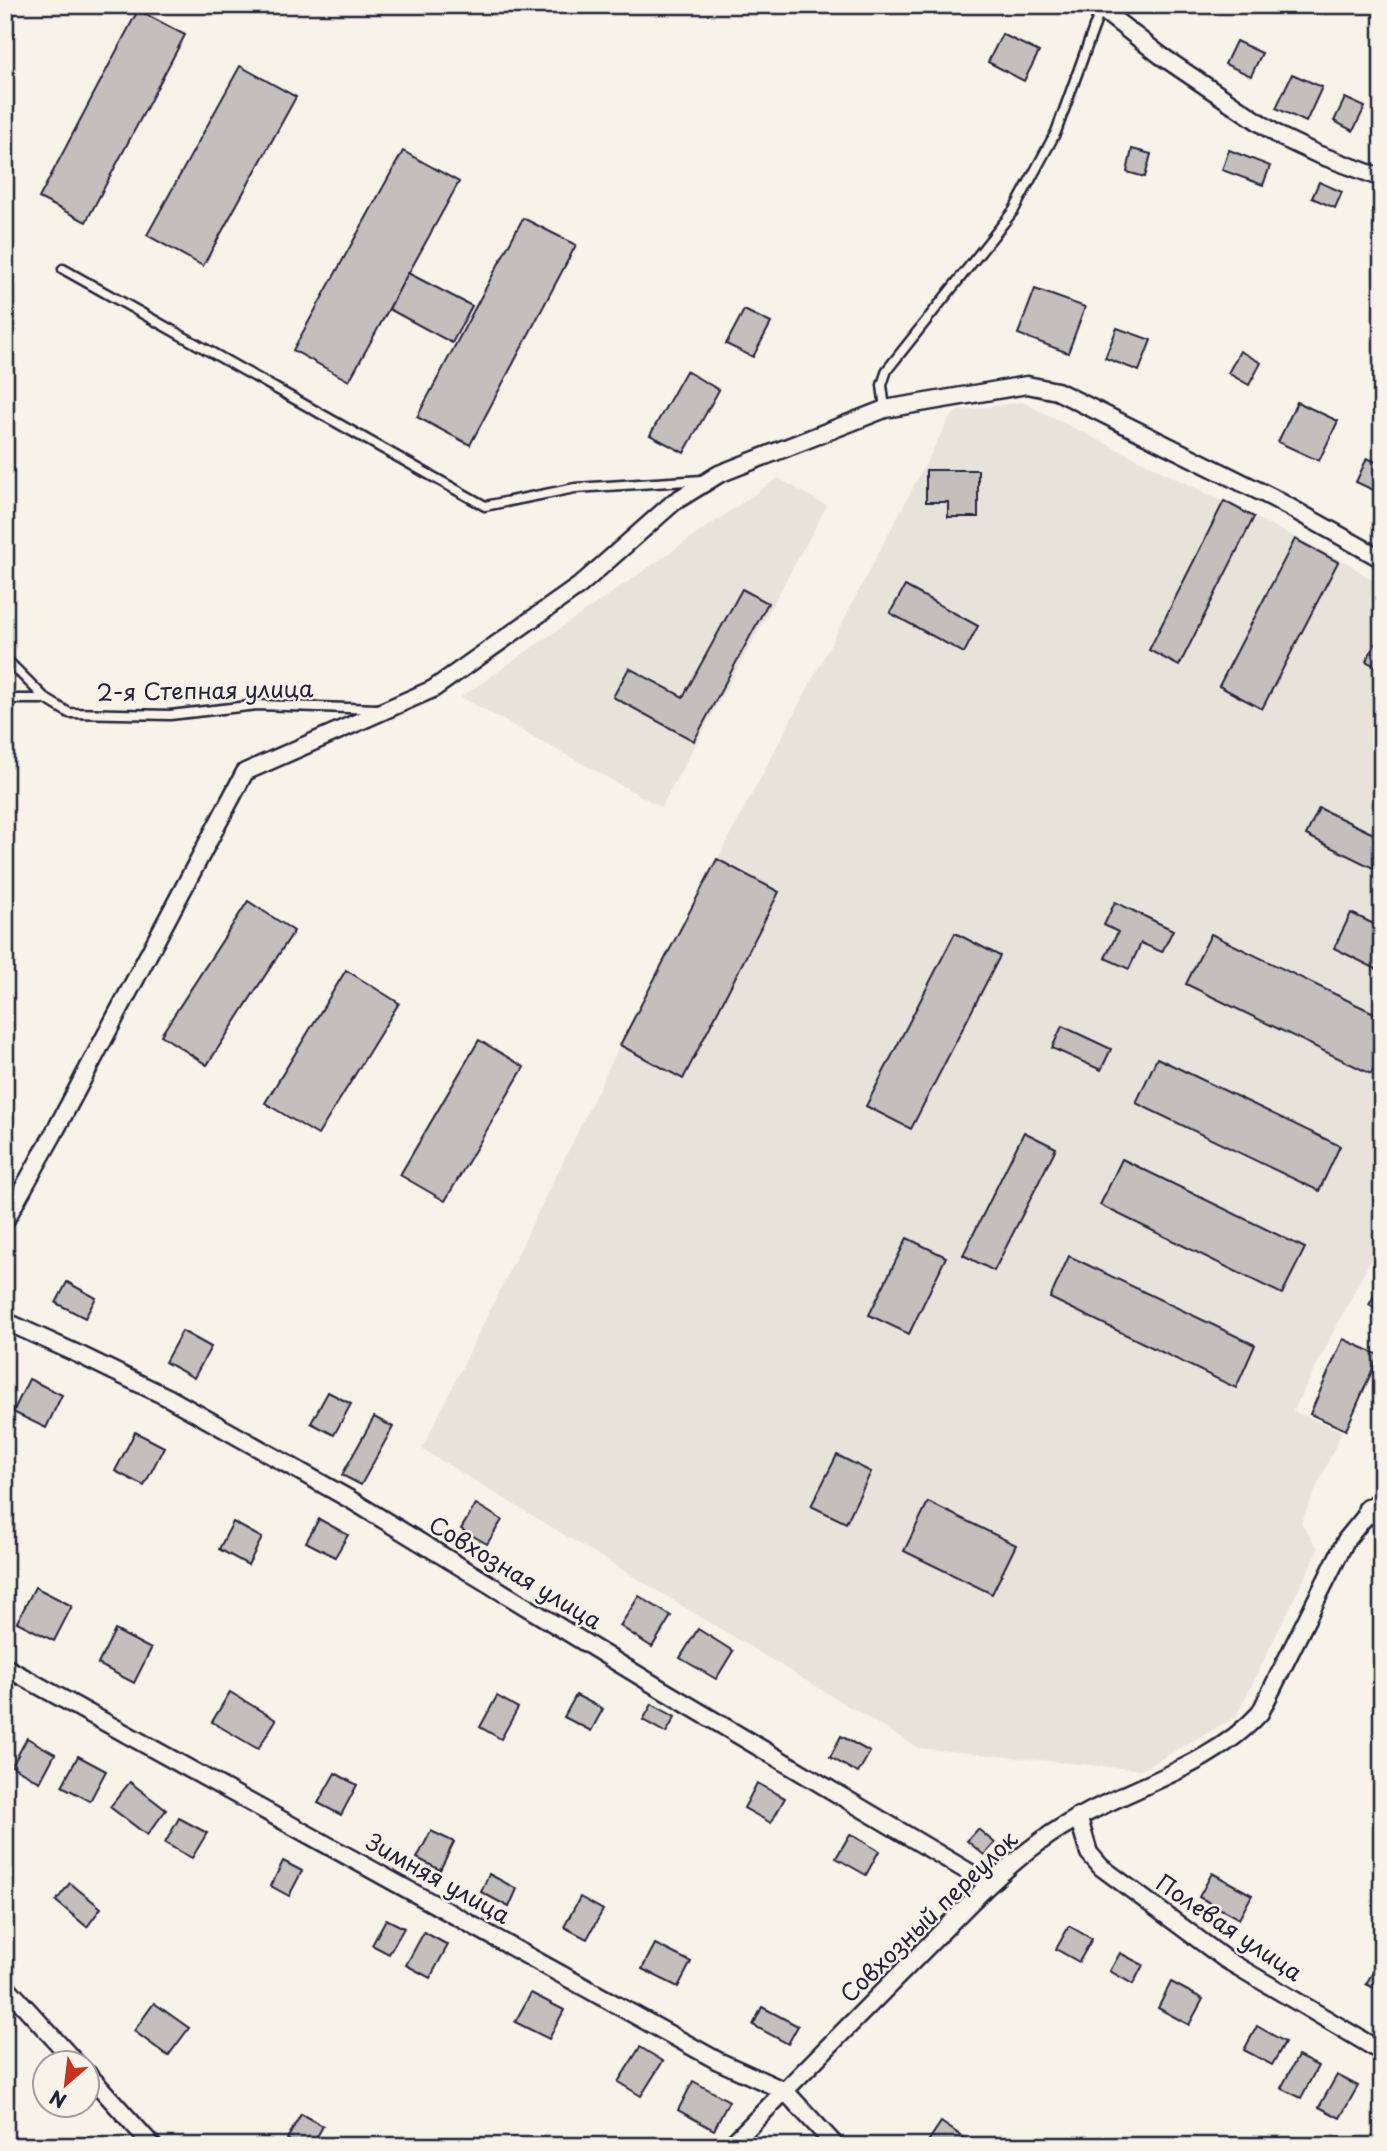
<svg xmlns="http://www.w3.org/2000/svg" width="1387" height="2151" viewBox="0 0 1387 2151" font-family="'Playpen Sans',sans-serif">
<style>
.built{fill:#e7e3db}
.building{fill:#c2bfbd;stroke:#22223b;stroke-width:2}
.lines{fill:none;stroke-linecap:round;stroke-linejoin:round}
.lane-casing{stroke:#22223b;stroke-width:13}
.street-casing{stroke:#22223b;stroke-width:21}
.secondary-casing{stroke:#22223b;stroke-width:26}
.lane{stroke:#f7f3e8;stroke-width:8}
.street{stroke:#f7f3e8;stroke-width:16}
.secondary{stroke:#f7f3e8;stroke-width:21}
.labels{text-anchor:middle;stroke-width:5;stroke-linejoin:round;paint-order:stroke}
.street-label{font-size:23px;fill:#22223b;stroke:#f7f3e8}
</style>
<rect width="100%" height="100%" fill="#f7f3e8"/>
<filter id="ink" filterUnits="userSpaceOnUse"><feTurbulence type="fractalNoise" baseFrequency=".0143" numOctaves="2"/><feDisplacementMap in="SourceGraphic" scale="14" xChannelSelector="R" yChannelSelector="G"/><feConvolveMatrix kernelMatrix="1 2 1 2 8 2 1 2 1" color-interpolation-filters="sRGB"/></filter>
<g filter="url(#ink)">
<g class="built">
<path d="M1022,402L1347,563L1382,587V1238L1293,1411L1342,1431L1301,1523L1316,1546L1319,1548L1236,1717L1141,1770L918,1748L422,1449L620,1045L949,419L957,411Z"/>
<path d="M778,478L827,506L661,807L461,697Z"/>
</g>
<g class="building">
<path d="M138,10L185,35L86,222L39,198Z"/>
<path d="M1002,34L1039,52L1024,81L988,62Z"/>
<path d="M1236,41L1262,53L1251,76L1225,64Z"/>
<path d="M240,66L296,97L203,266L147,235Z"/>
<path d="M1292,74L1322,87L1306,122L1276,108Z"/>
<path d="M1345,98L1365,107L1353,131L1334,121Z"/>
<path d="M1132,149L1151,154L1145,177L1127,172Z"/>
<path d="M1229,150L1270,166L1263,185L1222,170Z"/>
<path d="M403,151L459,182L349,381L293,350Z"/>
<path d="M1319,182L1342,192L1335,208L1312,198Z"/>
<path d="M523,218L576,245L470,445L417,417Z"/>
<path d="M408,273L472,306L452,343L389,309Z"/>
<path d="M1035,289L1085,307L1068,353L1018,334Z"/>
<path d="M744,310L771,323L753,357L726,344Z"/>
<path d="M1117,328L1151,340L1139,371L1105,358Z"/>
<path d="M1240,351L1261,363L1249,385L1228,373Z"/>
<path d="M686,371L719,390L684,453L650,435Z"/>
<path d="M1297,402L1338,421L1319,461L1278,442Z"/>
<path d="M1367,458L1382,465V494L1356,482Z"/>
<path d="M926,470H978V517H948V502H926Z"/>
<path d="M1224,501L1254,517L1179,666L1149,650Z"/>
<path d="M1295,539L1338,562L1262,709L1219,686Z"/>
<path d="M905,586L978,626L964,653L890,613Z"/>
<path d="M742,589L768,603L694,741L613,697L629,668L683,697Z"/>
<path d="M1382,632V670L1366,661Z"/>
<path d="M1319,808L1382,838V849L1373,868L1306,835Z"/>
<path d="M717,859L779,892L683,1079L620,1045Z"/>
<path d="M248,901L294,931L207,1065L161,1035Z"/>
<path d="M1115,902L1173,930L1162,952L1141,943L1129,969L1105,958L1118,932L1104,925Z"/>
<path d="M1351,913L1382,928V972L1334,948Z"/>
<path d="M955,933L1000,956L911,1129L866,1106Z"/>
<path d="M1211,934L1382,1017V1051L1371,1074L1186,984Z"/>
<path d="M346,970L399,1003L318,1135L265,1103Z"/>
<path d="M1062,1026L1111,1049L1101,1070L1052,1048Z"/>
<path d="M479,1040L524,1067L445,1201L400,1175Z"/>
<path d="M1157,1058L1340,1146L1319,1191L1136,1103Z"/>
<path d="M1024,1132L1056,1148L994,1271L963,1255Z"/>
<path d="M1122,1159L1305,1248L1282,1294L1100,1205Z"/>
<path d="M907,1238L946,1257L909,1334L869,1315Z"/>
<path d="M1069,1256L1255,1345L1236,1388L1050,1298Z"/>
<path d="M1382,1281V1312L1369,1305Z"/>
<path d="M67,1282L96,1298L85,1318L56,1303Z"/>
<path d="M182,1331L211,1347L194,1378L165,1362Z"/>
<path d="M1343,1339L1379,1355L1346,1430L1310,1414Z"/>
<path d="M29,1379L62,1395L46,1428L13,1412Z"/>
<path d="M328,1392L351,1404L334,1435L311,1423Z"/>
<path d="M374,1417L393,1427L361,1485L342,1475Z"/>
<path d="M135,1432L164,1447L144,1486L115,1471Z"/>
<path d="M837,1455L871,1472L846,1523L811,1506Z"/>
<path d="M928,1502L1016,1545L992,1594L904,1551Z"/>
<path d="M476,1504L502,1520L487,1544L461,1529Z"/>
<path d="M319,1519L348,1535L335,1557L306,1542Z"/>
<path d="M233,1522L262,1538L248,1565L219,1549Z"/>
<path d="M35,1587L72,1606L54,1641L17,1622Z"/>
<path d="M639,1596L671,1616L652,1647L620,1626Z"/>
<path d="M698,1629L733,1651L716,1679L680,1658Z"/>
<path d="M115,1630L151,1649L134,1683L98,1664Z"/>
<path d="M230,1692L276,1720L258,1749L212,1722Z"/>
<path d="M576,1695L603,1709L591,1731L564,1717Z"/>
<path d="M497,1696L518,1708L501,1739L480,1727Z"/>
<path d="M652,1704L675,1717L666,1733L643,1720Z"/>
<path d="M841,1736L870,1752L858,1773L830,1757Z"/>
<path d="M27,1738L55,1754L40,1782L12,1766Z"/>
<path d="M78,1756L106,1771L90,1801L62,1786Z"/>
<path d="M335,1773L357,1785L341,1815L318,1803Z"/>
<path d="M130,1782L166,1810L147,1835L110,1807Z"/>
<path d="M757,1783L785,1798L771,1823L744,1808Z"/>
<path d="M179,1818L207,1833L192,1858L165,1843Z"/>
<path d="M978,1829L995,1843L984,1855L967,1841Z"/>
<path d="M431,1831L454,1842L440,1870L417,1858Z"/>
<path d="M850,1834L879,1851L866,1875L836,1858Z"/>
<path d="M283,1861L302,1871L289,1896L271,1886Z"/>
<path d="M1212,1873L1252,1895L1239,1919L1199,1897Z"/>
<path d="M489,1874L517,1889L509,1907L481,1892Z"/>
<path d="M70,1883L101,1908L87,1927L56,1901Z"/>
<path d="M580,1897L603,1910L587,1939L564,1927Z"/>
<path d="M386,1919L404,1928L389,1954L372,1945Z"/>
<path d="M1069,1926L1092,1939L1079,1962L1056,1949Z"/>
<path d="M424,1932L448,1945L430,1978L406,1965Z"/>
<path d="M655,1944L691,1962L678,1987L642,1969Z"/>
<path d="M1120,1953L1143,1965L1133,1984L1110,1971Z"/>
<path d="M1382,1956V1992L1366,1984Z"/>
<path d="M1171,1982L1203,1999L1189,2025L1158,2008Z"/>
<path d="M531,1993L564,2010L549,2039L515,2022Z"/>
<path d="M154,2003L189,2028L168,2056L134,2031Z"/>
<path d="M762,2007L798,2026L788,2044L753,2025Z"/>
<path d="M1257,2026L1285,2042L1272,2065L1244,2050Z"/>
<path d="M640,2047L663,2061L641,2096L618,2082Z"/>
<path d="M1298,2056L1318,2066L1301,2098L1281,2088Z"/>
<path d="M1337,2075L1358,2086L1340,2118L1319,2107Z"/>
<path d="M693,2081L729,2101L714,2130L678,2110Z"/>
<path d="M301,2114L323,2126L312,2146H299L287,2139Z"/>
<path d="M941,2122L966,2139L961,2146H925Z"/>
</g>
<g class="lines">
<defs>
<g id="lane">
<path d="M63,269L485,506L575,488L703,480"/>
<path d="M885,409L882,385L887,370L1014,210L1056,132L1101,8"/>
<path d="M5,658L46,699L69,713L170,715L257,705L378,709"/>
<path d="M5,699H46"/>
</g>
<g id="street">
<path d="M1096,5L1160,55L1281,137L1317,154L1382,178"/>
<path d="M5,1221L53,1135L245,772L433,689L579,586L674,502L719,474L885,409L1027,385L1057,391L1273,498L1382,559"/>
<path d="M5,1321L80,1355L169,1398L351,1500L661,1689L989,1884"/>
<path d="M5,1667L718,2061L785,2091L836,2146"/>
<path d="M1078,1816L1089,1853L1101,1867L1225,1959L1382,2052"/>
<path d="M5,1985L77,2064"/>
<path d="M88,2074L153,2146"/>
<path d="M730,2146C791,2084 852,2023 913,1961C954,1920 994,1875 1041,1841C1108,1791 1204,1775 1260,1713L1346,1540L1382,1496"/>
</g>
<path id="secondary" d="M1369,1510L1382,1517"/>
</defs>
<use href="#lane" class="lane-casing"/>
<use href="#street" class="street-casing"/>
<use href="#secondary" class="secondary-casing"/>
<use href="#lane" class="lane"/>
<use href="#street" class="street"/>
<use href="#secondary" class="secondary"/>
</g>
</g>
<g class="labels">
<g class="street-label">
<text transform="translate(205 691) rotate(-1)" y="8">2-я Степная улица</text>
<text transform="translate(515 1573) rotate(31)" y="8">Совхозная улица</text>
<text transform="translate(438 1879) rotate(29)" y="8">Зимняя улица</text>
<text transform="translate(929 1917) rotate(-44)" y="8">Совхозный переулок</text>
<text transform="translate(1229 1928) rotate(34)" y="8">Полевая улица</text>
</g>
</g>
<rect width="1387" height="2151" fill="none" stroke="#f7f3e8" stroke-width="28"/>
<rect x="14" y="14" width="1359" height="2123" fill="none" stroke="#22223b" stroke-width="2.5" filter="url(#ink)"/>
<g transform="translate(66 2084) rotate(208)"><circle r="33" fill="#f7f3e8" stroke="#a29fa3" stroke-width="2"/>
<path d="M0-5L12 26L0 18L-12 26Z" fill="#c8321e"/>
<text y="-10" font-size="19" font-weight="bold" text-anchor="middle" fill="#22223b">N</text>
</g>
</svg>
